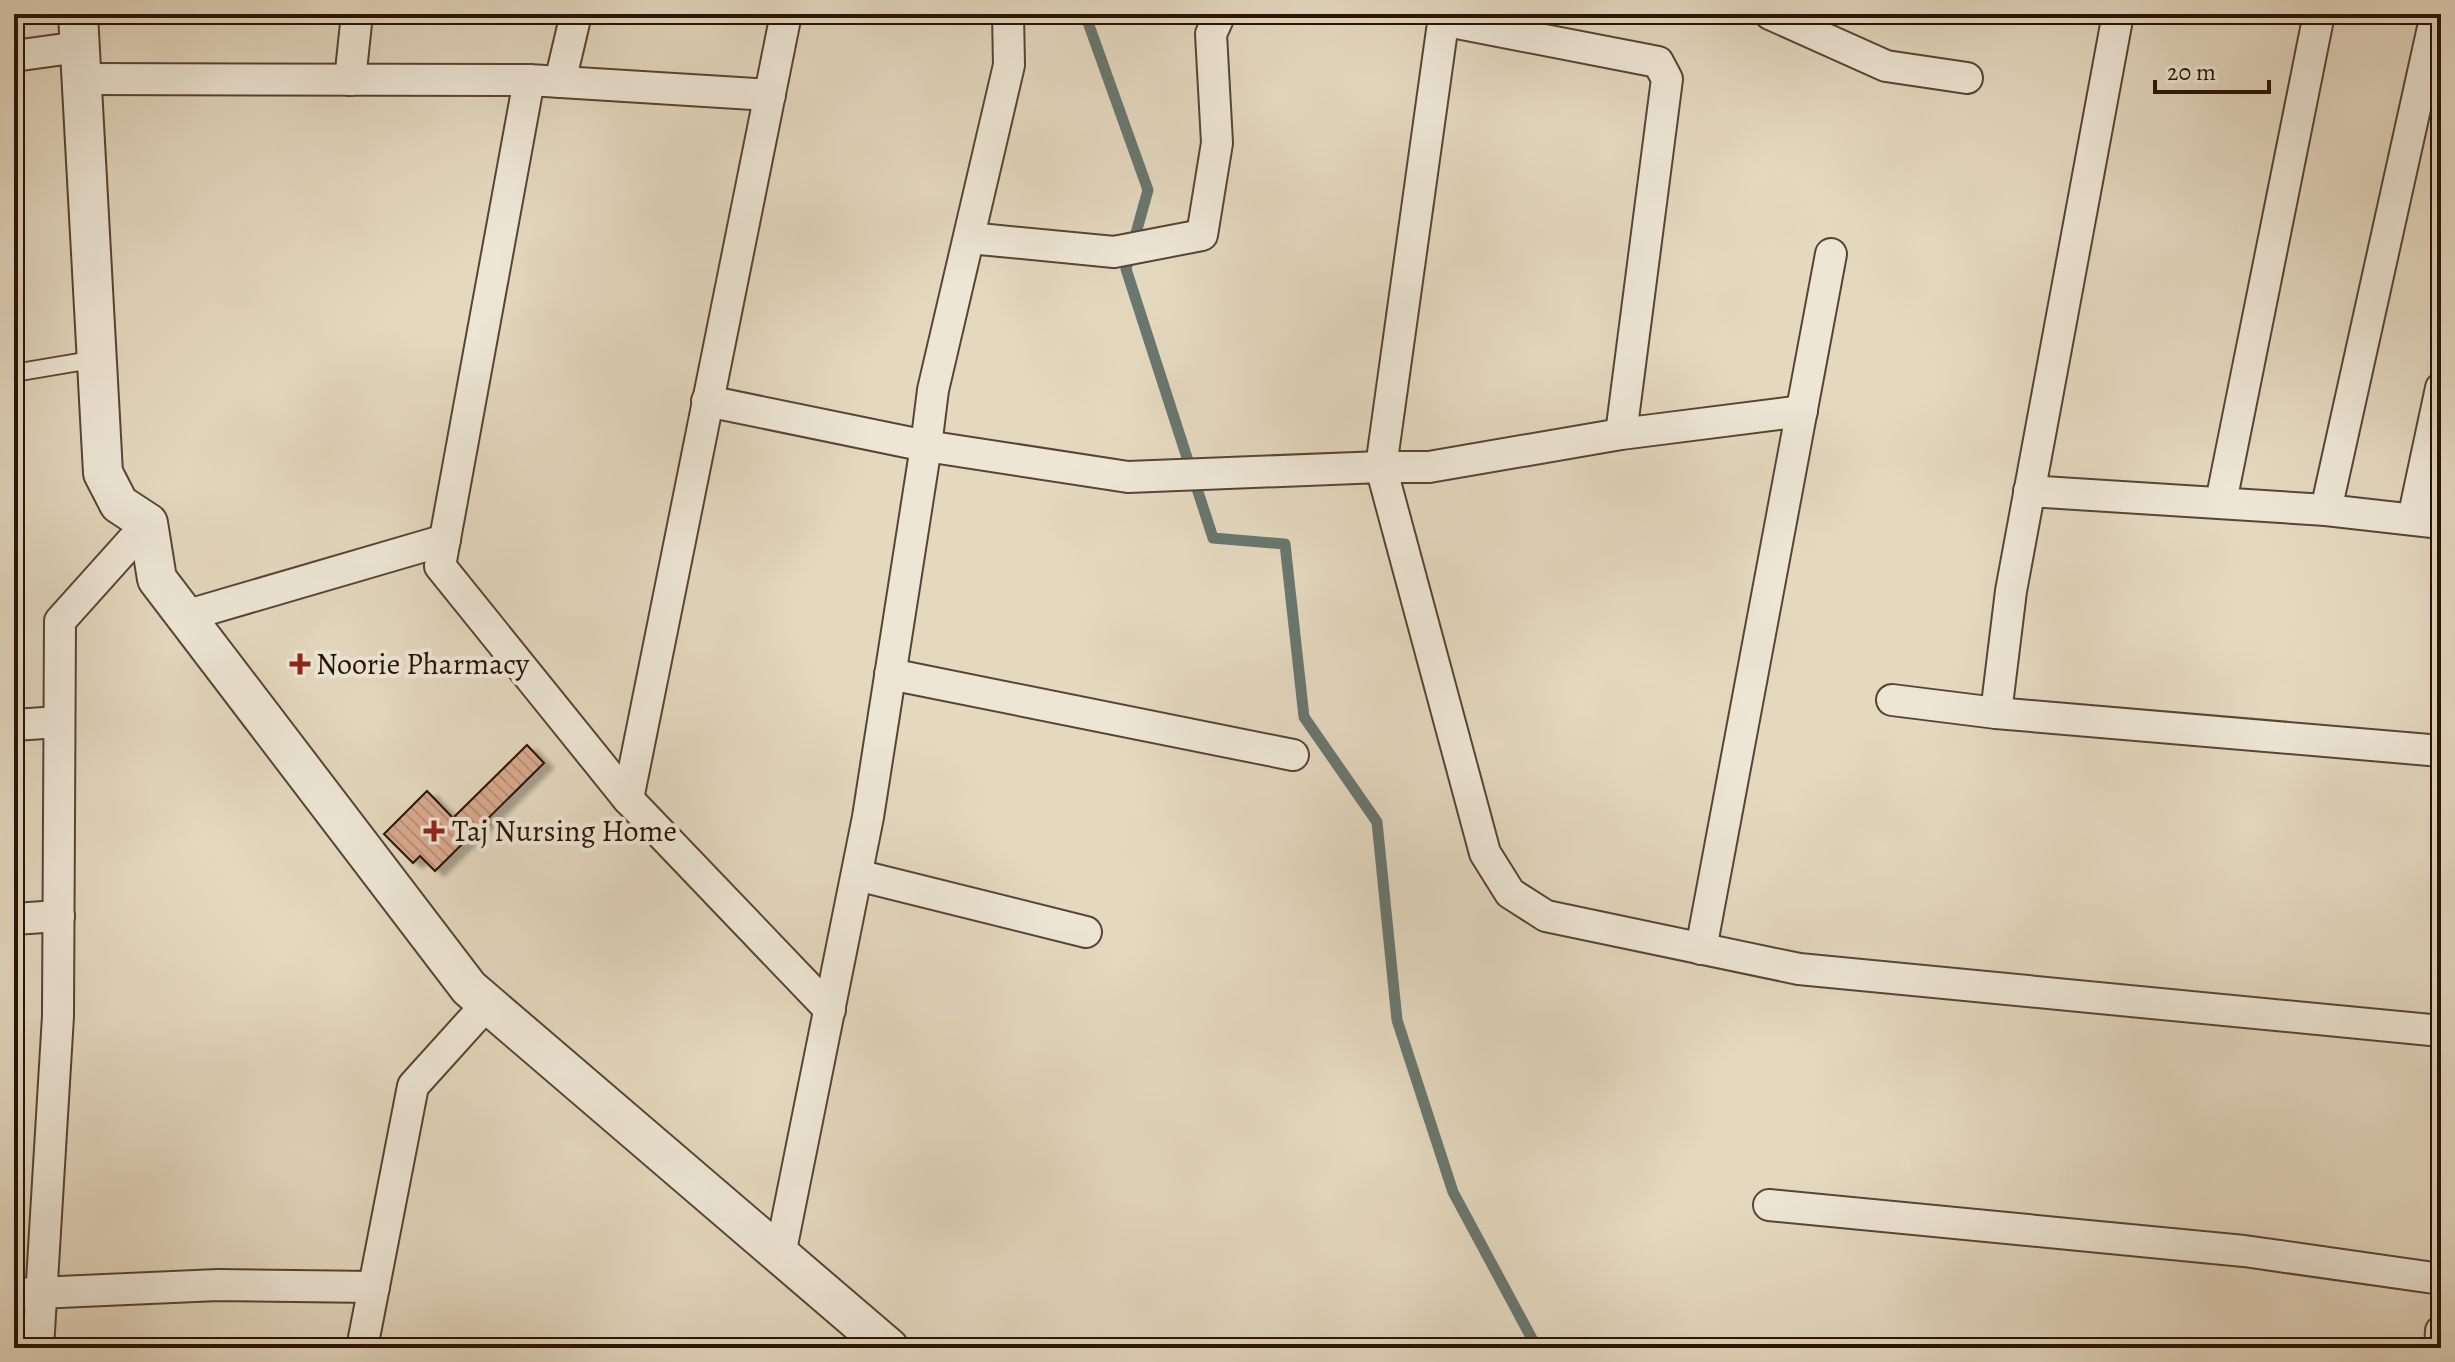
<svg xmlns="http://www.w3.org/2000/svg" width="2455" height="1362" viewBox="0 0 2455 1362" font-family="Alegreya,serif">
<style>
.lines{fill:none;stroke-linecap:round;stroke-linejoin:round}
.stream{stroke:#69776f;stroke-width:11}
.building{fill:url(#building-back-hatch);stroke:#281406;stroke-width:2;filter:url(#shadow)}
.service-casing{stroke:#574534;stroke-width:20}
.minor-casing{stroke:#574534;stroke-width:34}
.tertiary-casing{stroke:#574534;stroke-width:42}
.service{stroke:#ede6d5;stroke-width:16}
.minor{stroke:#ede6d5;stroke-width:30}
.tertiary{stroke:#ede6d5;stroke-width:38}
.poi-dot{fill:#8f2418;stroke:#ede6d5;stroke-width:3}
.labels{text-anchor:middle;stroke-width:8;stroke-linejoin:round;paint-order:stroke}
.poi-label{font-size:30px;fill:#281406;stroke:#ede6d5;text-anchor:start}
</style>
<defs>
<pattern id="building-back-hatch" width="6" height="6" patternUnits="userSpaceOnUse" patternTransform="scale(2)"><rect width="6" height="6" fill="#daa98f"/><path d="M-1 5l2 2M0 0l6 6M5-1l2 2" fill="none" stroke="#bb917a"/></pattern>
<filter id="shadow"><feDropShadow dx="9" dy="5" stdDeviation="2" flood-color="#0004"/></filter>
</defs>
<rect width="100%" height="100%" fill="#e4d8bf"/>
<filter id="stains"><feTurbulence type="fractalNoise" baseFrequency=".0025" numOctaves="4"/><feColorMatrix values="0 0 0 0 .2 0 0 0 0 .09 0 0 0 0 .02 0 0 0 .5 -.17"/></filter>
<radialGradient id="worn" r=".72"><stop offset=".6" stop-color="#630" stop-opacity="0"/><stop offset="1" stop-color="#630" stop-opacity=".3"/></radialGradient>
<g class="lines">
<path class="stream" d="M1085,14L1148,190L1126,269L1213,538L1285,544L1304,717L1377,822L1397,1020L1453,1192L1537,1348"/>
</g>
<path class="building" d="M527,745L544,763L435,871L420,856L413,863L384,834L427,791L453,818Z"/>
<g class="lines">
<defs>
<path id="service" d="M14,373L97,359"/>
<g id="minor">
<path d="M786,14L628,799L830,1010"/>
<path d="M1770,14L1886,66L1967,78"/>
<path d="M14,56L79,47"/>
<path d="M81,79L529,80"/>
<path d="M350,80L357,14"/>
<path d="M560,82L576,14"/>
<path d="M969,238L1114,252L1202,235L1217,143L1211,34L1220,14"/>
<path d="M707,401L926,446L1128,477L1381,467L1485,853L1510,893L1546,916L1799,969L2441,1031"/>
<path d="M1621,434L1667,79L1658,62L1452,22L1442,30L1381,467H1429L1621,434L1802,411"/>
<path d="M2029,491L2326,510L2441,523"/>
<path d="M2221,502L2319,14"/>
<path d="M2326,510L2436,14"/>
<path d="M2413,519L2441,388"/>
<path d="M185,616L445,540"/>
<path d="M890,674L1293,755"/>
<path d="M1892,700L1996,713L2441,751"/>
<path d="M1996,713L2011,591L2118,14"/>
<path d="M14,725L59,722"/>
<path d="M628,799L440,566L529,80L770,95"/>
<path d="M857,875L1086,932"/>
<path d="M14,919L59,916"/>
<path d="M1701,949L1831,254"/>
<path d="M1769,1205L2244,1251L2441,1279"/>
<path d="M780,1255L868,817L926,446L933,390L1009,65L1008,14"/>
<path d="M14,1294L218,1285L374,1287"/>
<path d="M38,1348L58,1016L60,621L148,523"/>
<path d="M362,1348L413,1086L487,1004"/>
<path d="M2440,1348L2441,1331"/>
</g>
<path id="tertiary" d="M78,14L103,473L119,504L148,523L157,579L469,988L889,1348"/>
</defs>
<use href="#service" class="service-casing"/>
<use href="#minor" class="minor-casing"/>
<use href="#tertiary" class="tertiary-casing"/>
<use href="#service" class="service"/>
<use href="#minor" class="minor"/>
<use href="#tertiary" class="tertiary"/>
</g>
<g class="poi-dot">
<path d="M296 652h8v8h8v8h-8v8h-8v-8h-8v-8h8z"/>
<path d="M430 819h8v8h8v8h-8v8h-8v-8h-8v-8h8z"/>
</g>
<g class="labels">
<g class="poi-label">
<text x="316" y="674">Noorie Pharmacy</text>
<text x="452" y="841">Taj Nursing Home</text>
</g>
</g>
<rect width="2455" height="1362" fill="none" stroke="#e4d8bf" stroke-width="48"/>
<rect x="16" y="16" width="2423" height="1330" fill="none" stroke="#281406" stroke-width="4"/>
<rect x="24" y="24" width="2407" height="1314" fill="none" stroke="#281406" stroke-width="2"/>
<path d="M2155 80v12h114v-12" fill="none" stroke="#281406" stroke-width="4"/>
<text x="2167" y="80" font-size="24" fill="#281406" stroke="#ede6d5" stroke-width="6" paint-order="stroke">20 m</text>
<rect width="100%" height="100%" filter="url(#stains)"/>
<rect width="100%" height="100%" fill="url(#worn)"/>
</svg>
